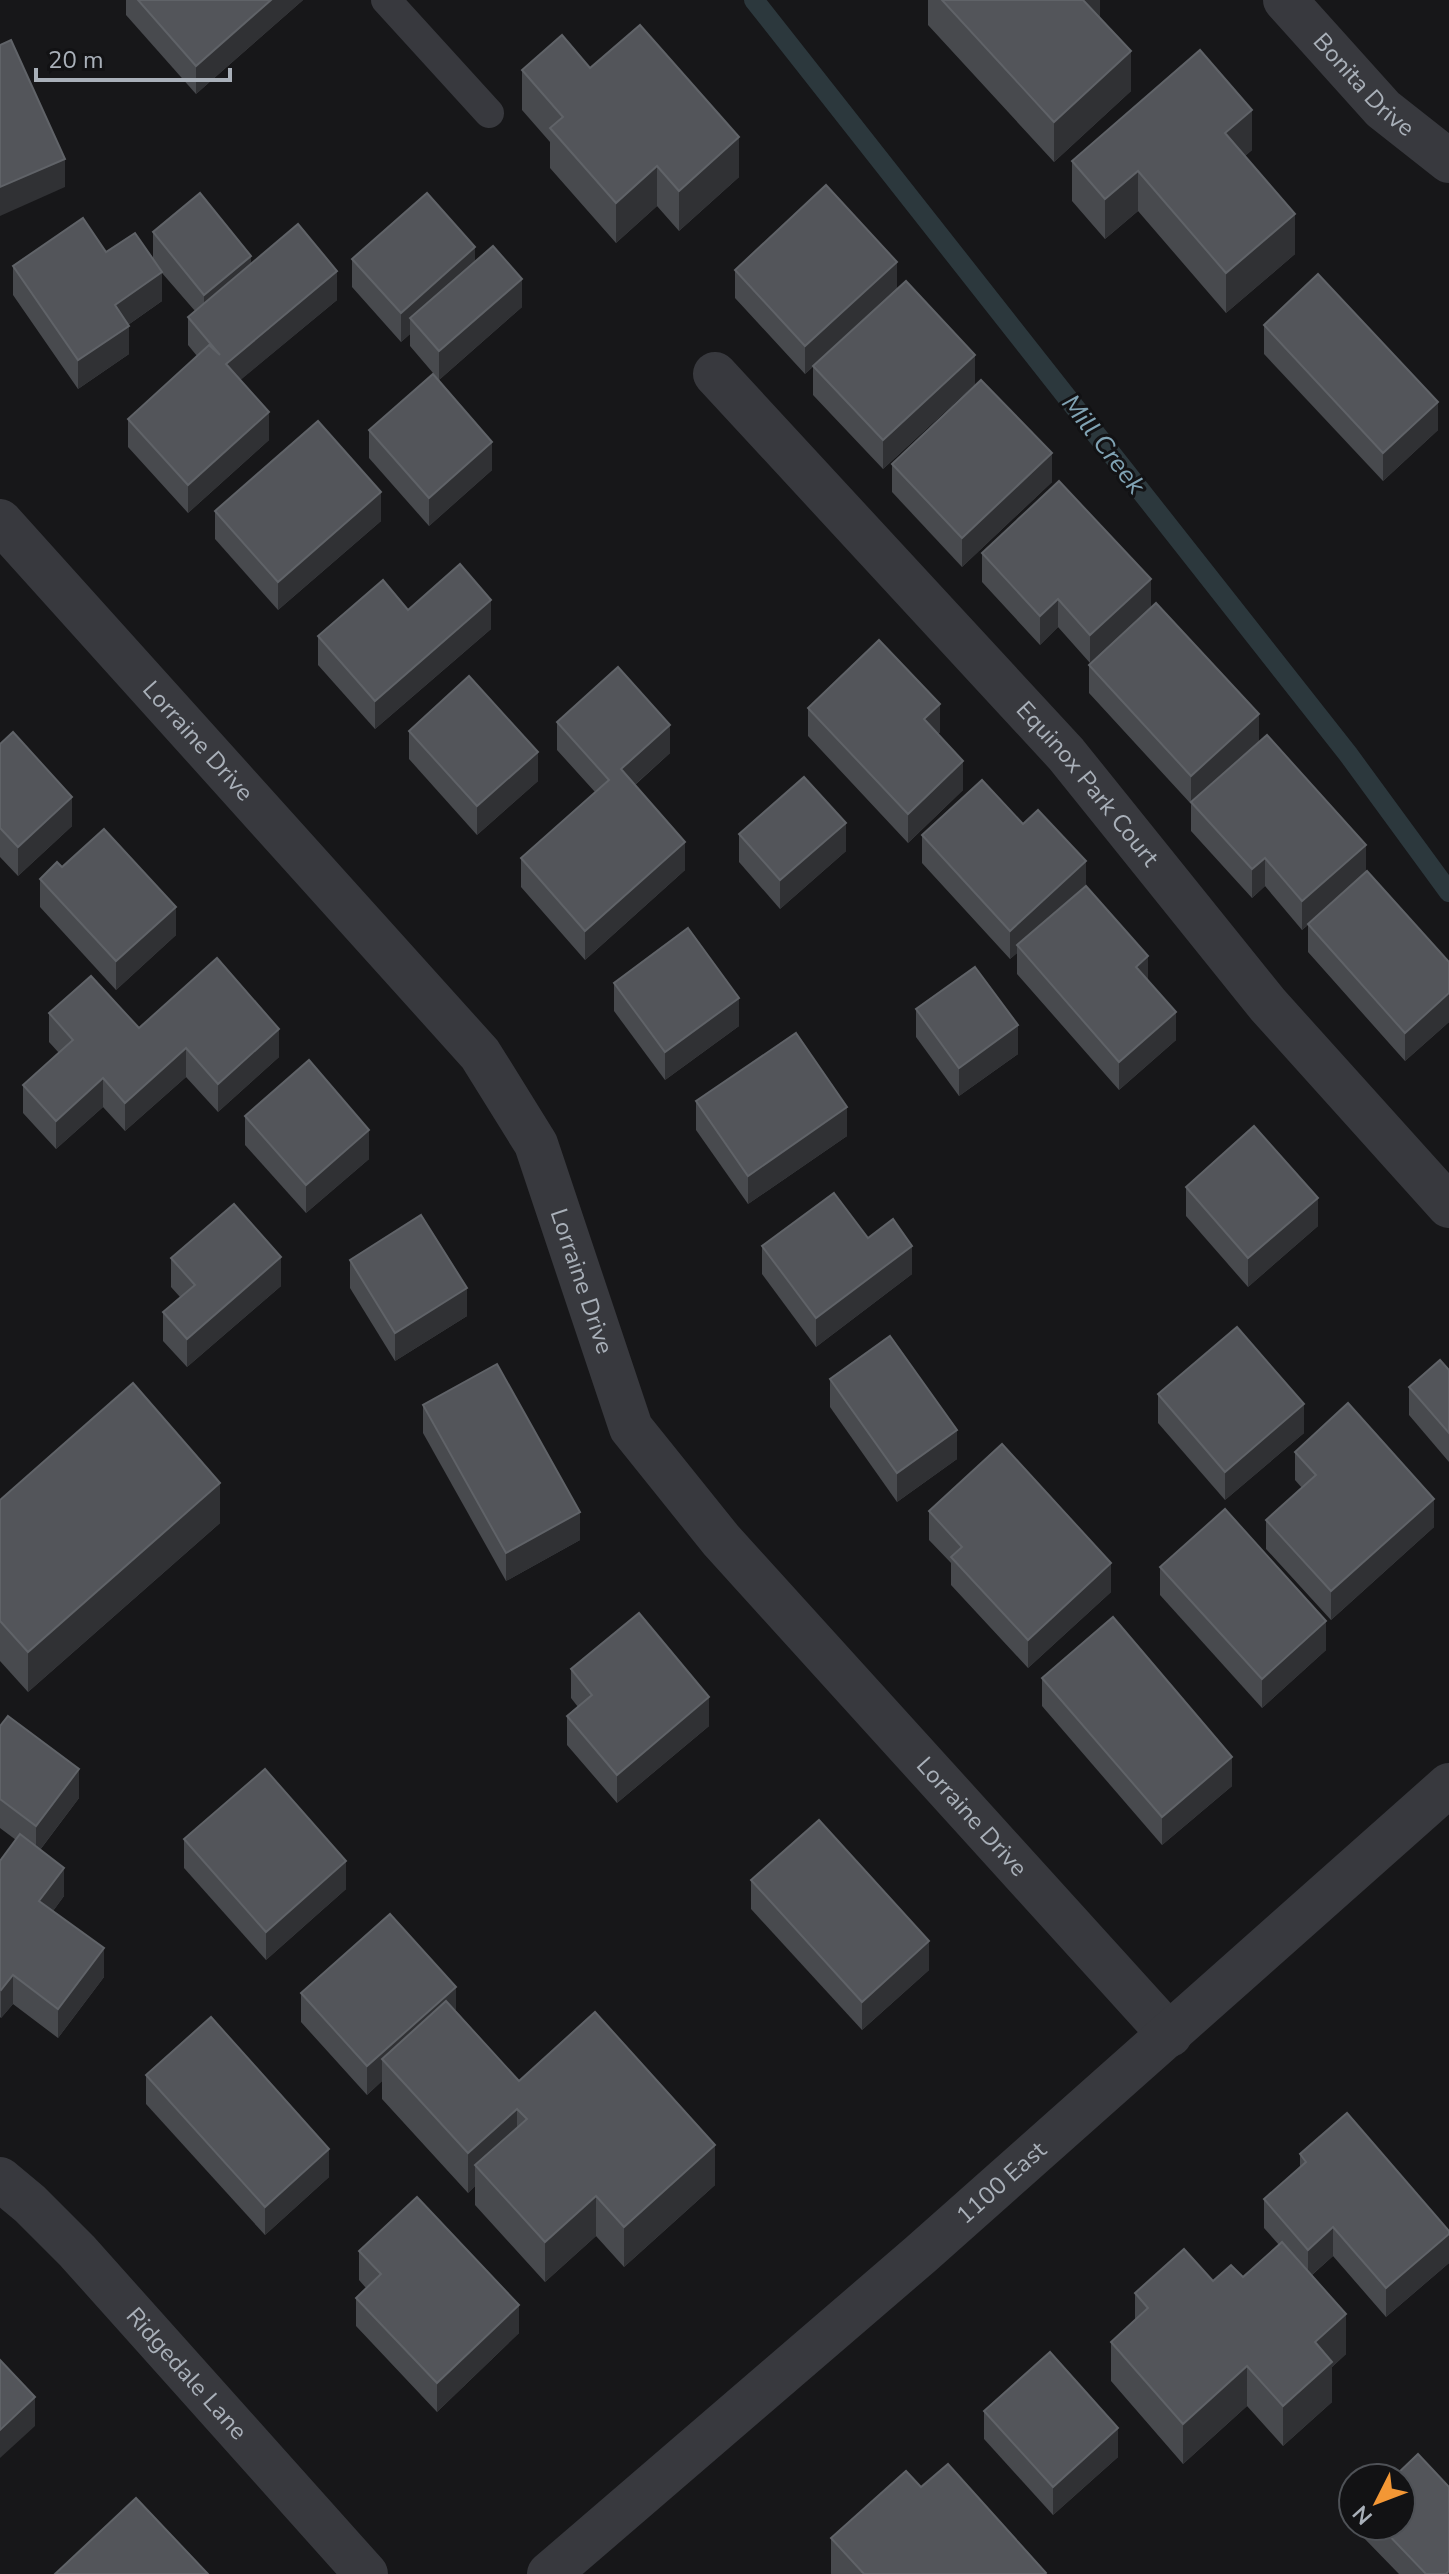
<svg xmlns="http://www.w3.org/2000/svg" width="1449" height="2574" viewBox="0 0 1449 2574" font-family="'Nunito Sans',sans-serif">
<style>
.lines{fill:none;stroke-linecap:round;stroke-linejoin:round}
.stream{stroke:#2c383d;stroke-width:20}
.service{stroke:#38393e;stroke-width:30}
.minor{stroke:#38393e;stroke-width:44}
.tertiary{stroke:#38393e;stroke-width:44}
.wall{fill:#484a4e}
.shaded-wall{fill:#303134}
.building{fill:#53555a;stroke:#606368;stroke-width:2}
.labels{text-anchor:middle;stroke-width:6;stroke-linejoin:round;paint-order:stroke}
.street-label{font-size:24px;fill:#a9b0b9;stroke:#121214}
.water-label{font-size:26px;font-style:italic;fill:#80a3b4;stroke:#121214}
</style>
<rect width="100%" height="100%" fill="#171719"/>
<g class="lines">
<path class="stream" d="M754,0L1348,754L1449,892"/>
<path class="service" d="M386,0L489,113"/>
<g class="minor">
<path id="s1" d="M1285,0L1383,109L1449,161"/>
<path id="s2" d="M715,374L1066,754L1268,1005L1449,1206"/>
<path id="s3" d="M0,521L480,1054L536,1144L631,1428L721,1540L1170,2035"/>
<path id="s4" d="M0,2179L30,2204L77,2251L366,2574"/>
</g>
<path class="tertiary" id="s5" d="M549,2574L921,2254L1449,1785"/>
</g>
<g class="wall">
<path d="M126,0H303L196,94L126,15Z"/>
<path d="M928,0H1100V18L1131,91L1054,162L928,25Z"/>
<path d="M590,68L739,177L679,231L657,206L616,243L550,168V142L522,110V70Z"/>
<path d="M1252,150L1245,156L1295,254L1226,313L1138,211L1105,239L1072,201V161Z"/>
<path d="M153,232L251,264L337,300L240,380L269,440L188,513L128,447V419L197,356L188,345V317L195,311L162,273V301L128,325L129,354L78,389L13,295V266L106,252L153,258Z"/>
<path d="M352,259L475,262L522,307L439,380L410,346V334L401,342L352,287Z"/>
<path d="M735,270L897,290L975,384L883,469L813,395V366L850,333L805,374L735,298Z"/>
<path d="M1264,325L1438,430L1383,481L1264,354Z"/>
<path d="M369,430L492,470L429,526L369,458Z"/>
<path d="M892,464L1052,482L962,567L892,492Z"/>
<path d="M215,511L381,521L278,610L215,539Z"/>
<path d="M982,553L1151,608L1090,663L1058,627L1040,645L982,582Z"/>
<path d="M408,610L491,629L375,729L318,665V636Z"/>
<path d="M1089,665L1259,742L1366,871L1449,962V1022L1405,1061L1308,952V925L1302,930L1265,886L1252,898L1191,831V804L1089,693Z"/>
<path d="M808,708L940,732L938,734L963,790L908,843L808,736Z"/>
<path d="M557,722L670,753L635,785L685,870L585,960L521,887V858L595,792L557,750Z"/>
<path d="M409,731L538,781L477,835L409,759Z"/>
<path d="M0,744L72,826L18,876L0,857Z"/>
<path d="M1023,824L1086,886L1148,980L1176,1040L1119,1090L1017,974V953L1010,959L922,863V835Z"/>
<path d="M739,834L846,851L780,909L739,862Z"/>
<path d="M62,867L176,935L116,990L40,907V879Z"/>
<path d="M614,983L739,1026L665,1080L614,1011Z"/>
<path d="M916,1009L1018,1054L959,1096L916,1037Z"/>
<path d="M49,1013L139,1028L279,1057L218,1112L186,1077L125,1131L103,1107L56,1149L23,1113V1085L59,1053L49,1042Z"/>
<path d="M696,1101L847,1136L748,1204L696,1130Z"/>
<path d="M245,1116L369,1159L306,1213L245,1145Z"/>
<path d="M1186,1187L1318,1226L1248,1287L1186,1216Z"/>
<path d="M762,1246L912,1274L816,1347L762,1274Z"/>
<path d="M171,1258L281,1286L187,1367L163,1341V1312L180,1297L171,1287Z"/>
<path d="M350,1260L467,1316L395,1361L350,1288Z"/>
<path d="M1449,1370V1462L1409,1415V1387Z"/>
<path d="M830,1379L957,1459L897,1502L830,1407Z"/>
<path d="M1158,1394L1304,1433L1225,1500L1158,1423Z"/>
<path d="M423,1405L580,1540L506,1581L423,1433Z"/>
<path d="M1295,1452L1434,1527L1331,1620L1266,1549V1520L1302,1488L1295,1480Z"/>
<path d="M0,1500L220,1523L28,1692L0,1661Z"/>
<path d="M929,1511L1111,1592L1028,1668L951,1585V1563L929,1540Z"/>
<path d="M1160,1567L1326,1650L1262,1708L1160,1595Z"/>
<path d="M571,1669L709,1726L617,1803L567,1745V1716L578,1707L571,1698Z"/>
<path d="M1042,1678L1232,1786L1162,1845L1042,1706Z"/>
<path d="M0,1726L79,1798L40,1850L64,1896L53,1911L104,1977L58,2038L13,2004L1,2018L0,2017V1861L16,1840L0,1828Z"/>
<path d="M184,1839L346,1889L266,1960L184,1868Z"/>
<path d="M751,1880L929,1970L862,2030L751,1909Z"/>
<path d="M301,1993L456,2011L519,2081L715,2185L624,2267L596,2236L545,2282L475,2205V2186L468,2193L382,2099V2081L367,2095L301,2022Z"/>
<path d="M146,2075L329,2177L265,2235L146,2104Z"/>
<path d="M1300,2154L1449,2231V2263L1386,2317L1333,2256L1312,2275L1346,2354L1332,2367V2402L1283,2446L1247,2406L1183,2464L1111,2381V2342L1135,2321V2293L1243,2277L1279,2245L1264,2228V2199L1300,2167Z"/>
<path d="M359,2251L519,2333L437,2412L356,2326V2298L366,2288L359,2280Z"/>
<path d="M984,2411L1118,2457L1053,2515L984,2439Z"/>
<path d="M921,2487L1046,2574H831V2538Z"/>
<path d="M1362,2526H1401L1449,2574H1399L1362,2536Z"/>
</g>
<g class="shaded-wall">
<path d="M271,0H303L196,94V66Z"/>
<path d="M1081,0H1100V20Z"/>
<path d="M1131,51V91L1054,162V122Z"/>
<path d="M1252,110V150L1225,173V133Z"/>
<path d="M739,137V177L679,231V191Z"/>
<path d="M65,159V187L0,216V187Z"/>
<path d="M657,166V206L616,243V203Z"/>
<path d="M1138,171V211L1105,239V199Z"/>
<path d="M1295,214V254L1226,313V273Z"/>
<path d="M475,247V276L410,318V334L401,342V313Z"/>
<path d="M251,256V284L204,323V295Z"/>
<path d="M897,262V290L805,374V346Z"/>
<path d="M337,271V300L226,392V364Z"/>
<path d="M162,272V301L115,334V305Z"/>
<path d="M522,279V307L439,380V351Z"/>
<path d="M129,326V354L78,389V360Z"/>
<path d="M975,355V384L883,469V440Z"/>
<path d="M1438,402V430L1383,481V453Z"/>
<path d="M269,412V440L188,513V485Z"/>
<path d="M492,442V470L429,526V498Z"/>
<path d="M1052,453V482L962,567V538Z"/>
<path d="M381,492V521L278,610V582Z"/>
<path d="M1151,579V608L1090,663V635Z"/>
<path d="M1058,599V627L1040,645V616Z"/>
<path d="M491,600V629L375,729V701Z"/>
<path d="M940,704V732L924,747V719Z"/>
<path d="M1259,714V742L1191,804V776Z"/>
<path d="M670,725V753L621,797V769Z"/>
<path d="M538,752V781L477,835V806Z"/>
<path d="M963,761V790L908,843V814Z"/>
<path d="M72,797V826L18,876V847Z"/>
<path d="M846,823V851L780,909V880Z"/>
<path d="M685,842V870L585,960V931Z"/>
<path d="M1366,845V873L1302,930V901Z"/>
<path d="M1265,858V886L1252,898V869Z"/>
<path d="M1086,861V890L1017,945V953L1010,959V931Z"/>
<path d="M176,907V935L116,990V961Z"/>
<path d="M1148,956V985L1136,967Z"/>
<path d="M1449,993V1022L1405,1061V1033Z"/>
<path d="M739,998V1026L665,1080V1052Z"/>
<path d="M1176,1012V1040L1119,1090V1062Z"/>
<path d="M1018,1025V1054L959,1096V1068Z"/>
<path d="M279,1029V1057L218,1112V1084Z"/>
<path d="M186,1048V1077L125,1131V1103Z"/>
<path d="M103,1078V1107L56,1149V1121Z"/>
<path d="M847,1107V1136L748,1204V1176Z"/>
<path d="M369,1130V1159L306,1213V1185Z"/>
<path d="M1318,1198V1226L1248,1287V1258Z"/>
<path d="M912,1246V1274L816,1347V1318Z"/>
<path d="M281,1257V1286L187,1367V1339Z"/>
<path d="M467,1288V1316L395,1361V1333Z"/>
<path d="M1304,1404V1433L1225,1500V1472Z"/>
<path d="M957,1430V1459L897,1502V1473Z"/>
<path d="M220,1483V1523L28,1692V1652Z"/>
<path d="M1434,1499V1527L1331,1620V1591Z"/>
<path d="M580,1512V1540L506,1581V1553Z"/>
<path d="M1111,1563V1592L1028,1668V1640Z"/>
<path d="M1326,1621V1650L1262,1708V1679Z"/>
<path d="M709,1697V1726L617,1803V1775Z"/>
<path d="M1232,1757V1786L1162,1845V1817Z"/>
<path d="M79,1769V1798L36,1855V1826Z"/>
<path d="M346,1861V1889L266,1960V1932Z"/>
<path d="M64,1868V1896L39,1930V1901Z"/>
<path d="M929,1941V1970L862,2030V2002Z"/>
<path d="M104,1948V1977L58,2038V2009Z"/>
<path d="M13,1975V2004L1,2018V1990Z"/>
<path d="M456,1987V2016L382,2059V2081L367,2095V2066Z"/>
<path d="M517,2109V2149L475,2165V2186L468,2193V2153Z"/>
<path d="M715,2145V2185L624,2267V2227Z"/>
<path d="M329,2149V2177L265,2235V2207Z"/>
<path d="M596,2196V2236L545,2282V2242Z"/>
<path d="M1333,2227V2256L1308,2278V2250Z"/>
<path d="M1449,2234V2263L1386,2317V2288Z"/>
<path d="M519,2305V2333L437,2412V2383Z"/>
<path d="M1346,2314V2354L1332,2367V2402L1283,2446V2406L1315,2342Z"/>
<path d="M1247,2366V2406L1183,2464V2424Z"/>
<path d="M35,2397V2426L0,2458V2430Z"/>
<path d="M1118,2428V2457L1053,2515V2487Z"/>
</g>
<g class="building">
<path d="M138,0H271L196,66Z"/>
<path d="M942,0H1083L1131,51L1054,122Z"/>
<path d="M640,25L739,137L679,191L657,166L616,203L550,128L563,117L522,70L562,35L590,68Z"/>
<path d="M11,40L65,159L0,187V45Z"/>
<path d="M1200,50L1252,110L1225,133L1295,214L1226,273L1138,171L1105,199L1072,161Z"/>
<path d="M826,185L897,262L805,346L735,270Z"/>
<path d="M200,193L251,256L204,295L153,232Z"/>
<path d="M427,193L475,247L401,313L352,259Z"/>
<path d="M83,218L106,252L135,233L162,272L115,305L129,326L78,360L13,266Z"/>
<path d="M298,224L337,271L226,364L269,412L188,485L128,419L209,345L220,355L188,317Z"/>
<path d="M493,246L522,279L439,351L410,318Z"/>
<path d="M1318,274L1438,402L1383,453L1264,325Z"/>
<path d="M906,281L975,355L883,440L813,366Z"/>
<path d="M433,374L492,442L429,498L369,430Z"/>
<path d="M981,380L1052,453L962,538L892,464Z"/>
<path d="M318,421L381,492L278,582L215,511Z"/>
<path d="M1059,481L1151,579L1090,635L1058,599L1040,616L982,553Z"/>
<path d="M460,564L491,600L375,701L318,636L383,580L408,610Z"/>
<path d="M1156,603L1259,714L1191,776L1089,665Z"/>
<path d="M879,640L940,704L924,719L963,761L908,814L808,708Z"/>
<path d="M618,667L670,725L621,769L685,842L585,931L521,858L609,780L557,722Z"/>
<path d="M469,676L538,752L477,806L409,731Z"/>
<path d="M13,732L72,797L18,847L0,828V744Z"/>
<path d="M1267,735L1366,845L1302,901L1265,858L1252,869L1191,802Z"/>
<path d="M804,777L846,823L780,880L739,834Z"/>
<path d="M982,780L1023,824L1038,810L1086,861L1010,931L922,835Z"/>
<path d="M104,829L176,907L116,961L40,879L57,862L62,867Z"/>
<path d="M1367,871L1449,962V993L1405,1033L1308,924Z"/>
<path d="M1086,886L1148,956L1136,967L1176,1012L1119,1062L1017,945Z"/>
<path d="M688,928L739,998L665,1052L614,983Z"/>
<path d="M217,958L279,1029L218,1084L186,1048L125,1103L103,1078L56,1121L23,1085L73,1040L49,1013L91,976L139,1028Z"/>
<path d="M975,967L1018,1025L959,1068L916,1009Z"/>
<path d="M796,1033L847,1107L748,1176L696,1101Z"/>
<path d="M309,1060L369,1130L306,1185L245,1116Z"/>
<path d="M1254,1126L1318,1198L1248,1258L1186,1187Z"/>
<path d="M834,1193L868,1238L893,1219L912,1246L816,1318L762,1246Z"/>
<path d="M234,1204L281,1257L187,1339L163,1312L195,1285L171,1258Z"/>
<path d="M421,1215L467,1288L395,1333L350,1260Z"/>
<path d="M1237,1327L1304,1404L1225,1472L1158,1394Z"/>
<path d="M890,1336L957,1430L897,1473L830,1379Z"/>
<path d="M1440,1360L1449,1370V1433L1409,1387Z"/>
<path d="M497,1364L580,1512L506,1553L423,1405Z"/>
<path d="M133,1383L220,1483L28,1652L0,1621V1500Z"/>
<path d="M1348,1403L1434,1499L1331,1591L1266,1520L1316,1475L1295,1452Z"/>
<path d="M1002,1444L1111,1563L1028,1640L951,1557L962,1547L929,1511Z"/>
<path d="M1225,1509L1326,1621L1262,1679L1160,1567Z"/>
<path d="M639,1613L709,1697L617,1775L567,1716L592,1695L571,1669Z"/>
<path d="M1113,1617L1232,1757L1162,1817L1042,1678Z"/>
<path d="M8,1716L79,1769L36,1826L0,1799V1726Z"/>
<path d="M265,1769L346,1861L266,1932L184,1839Z"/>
<path d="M819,1820L929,1941L862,2002L751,1880Z"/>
<path d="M20,1834L64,1868L39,1901L104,1948L58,2009L13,1975L1,1990L0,1989V1861Z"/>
<path d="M390,1914L456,1987L367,2066L301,1993Z"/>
<path d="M446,2001L519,2081L595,2012L715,2145L624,2227L596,2196L545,2242L475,2165L527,2119L517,2109L468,2153L382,2059Z"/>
<path d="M211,2017L329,2149L265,2207L146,2075Z"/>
<path d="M1347,2113L1449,2231V2234L1386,2288L1333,2227L1308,2250L1264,2199L1306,2162L1300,2154Z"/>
<path d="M417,2197L519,2305L437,2383L356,2298L381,2274L359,2251Z"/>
<path d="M1282,2242L1346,2314L1315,2342L1332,2362L1283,2406L1247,2366L1183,2424L1111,2342L1148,2308L1135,2293L1184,2249L1213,2281L1231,2265L1243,2277Z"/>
<path d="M1050,2352L1118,2428L1053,2487L984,2411Z"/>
<path d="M0,2360L35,2397L0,2430Z"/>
<path d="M1418,2454L1449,2487V2571L1446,2574H1426L1380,2526H1401V2478H1393Z"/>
<path d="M948,2464L1046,2573L1045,2574H864L831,2538L906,2471L921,2487Z"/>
<path d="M136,2498L208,2574H55Z"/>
</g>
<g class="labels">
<g class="street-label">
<text dy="8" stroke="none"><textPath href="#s1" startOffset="116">Bonita Drive</textPath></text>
<text dy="8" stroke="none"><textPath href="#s3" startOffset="296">Lorraine Drive</textPath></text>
<text dy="8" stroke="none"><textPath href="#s2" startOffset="554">Equinox Park Court</textPath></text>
<text dy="8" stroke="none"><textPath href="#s3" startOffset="968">Lorraine Drive</textPath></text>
<text dy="8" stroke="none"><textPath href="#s3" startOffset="1640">Lorraine Drive</textPath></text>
<text dy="8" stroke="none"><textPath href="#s5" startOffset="598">1100 East</textPath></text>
<text dy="8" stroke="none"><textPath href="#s4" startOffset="270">Ridgedale Lane</textPath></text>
</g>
<g class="water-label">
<text transform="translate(1104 444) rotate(52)" y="9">Mill Creek</text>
</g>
</g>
<g transform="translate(1377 2502) rotate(228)"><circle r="38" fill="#121214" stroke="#4e5156" stroke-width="2"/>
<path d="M0-6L14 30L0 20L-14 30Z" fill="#f39735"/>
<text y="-12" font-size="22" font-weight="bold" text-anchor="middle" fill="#a9b0b9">N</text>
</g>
<path d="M36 68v12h194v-12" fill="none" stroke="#a9b0b9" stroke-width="4"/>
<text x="48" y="68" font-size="24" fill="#a9b0b9" stroke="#121214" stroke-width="6" paint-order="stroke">20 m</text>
</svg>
